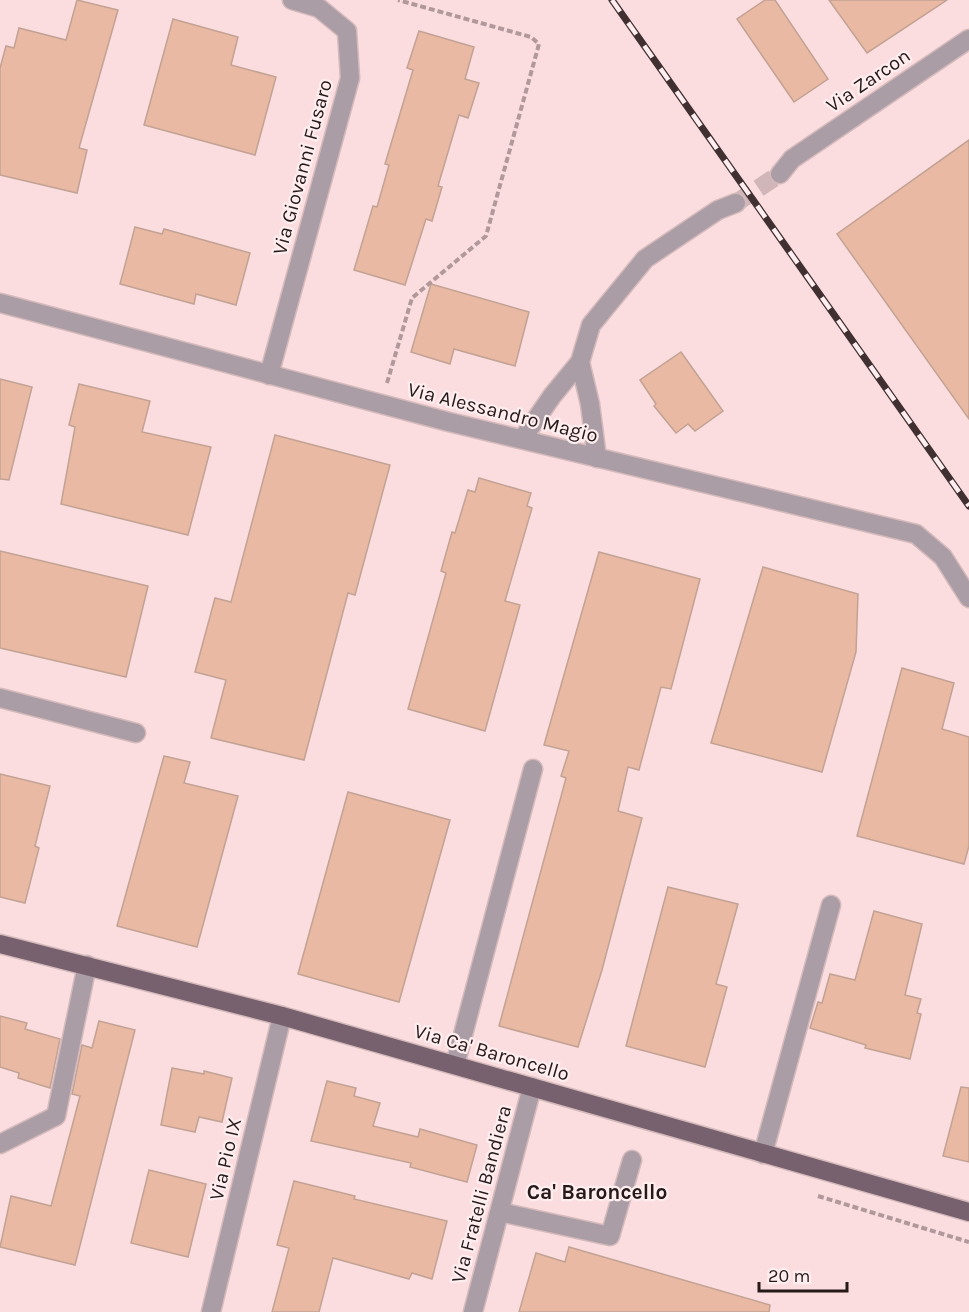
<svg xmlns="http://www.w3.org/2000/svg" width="969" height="1312" viewBox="0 0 969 1312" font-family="Karla,sans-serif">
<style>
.building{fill:#eab9a3;stroke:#c2a294;stroke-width:1.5}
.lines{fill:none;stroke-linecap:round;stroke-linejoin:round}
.minor-tunnel{stroke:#d0b6b8;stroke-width:18;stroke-dasharray:18 9;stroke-linecap:butt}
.minor-casing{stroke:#d5babc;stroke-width:21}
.major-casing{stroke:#d5babc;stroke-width:21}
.path{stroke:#b1999b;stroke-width:4;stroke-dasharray:6 3;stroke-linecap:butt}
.minor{stroke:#aa9da5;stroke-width:18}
.major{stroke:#78616f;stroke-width:18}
.rail-casing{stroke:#403032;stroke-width:7}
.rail{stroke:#feeeef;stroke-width:4.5;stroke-dasharray:14;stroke-linecap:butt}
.labels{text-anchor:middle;stroke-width:4.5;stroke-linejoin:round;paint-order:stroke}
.street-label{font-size:20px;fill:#26191a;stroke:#feeeef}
.neighbourhood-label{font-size:21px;font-weight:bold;fill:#26191a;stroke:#feeeef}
</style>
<rect width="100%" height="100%" fill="#fbdddf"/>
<g class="building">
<path d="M77,0L118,10L79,148L87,150L77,193L0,175V68L6,46L14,48L19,28L66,40Z"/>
<path d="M765,0H775L828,79L794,102L737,19Z"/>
<path d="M829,0H947L867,53Z"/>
<path d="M173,19L238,37L231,65L276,77L255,155L144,125Z"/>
<path d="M419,31L474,47L465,79L479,83L468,118L459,115L438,186L442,187L432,221L426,219L405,285L354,270L373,206L377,207L389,165L385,164L413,70L407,68Z"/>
<path d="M969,140V419L837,234Z"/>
<path d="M135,227L162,234L164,229L250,253L236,305L196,294L194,304L120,284Z"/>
<path d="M431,284L529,312L515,366L454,349L450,364L411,352Z"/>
<path d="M681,352L723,411L695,431L688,424L676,433L654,406L656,404L640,380Z"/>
<path d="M0,379L32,387L9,480L0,479Z"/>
<path d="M79,384L150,401L142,432L211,447L188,535L61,504L75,427L69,425Z"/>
<path d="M275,435L390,465L355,595L348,593L304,760L211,738L226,680L195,672L215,598L231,602Z"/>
<path d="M479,478L531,493L527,506L532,508L505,601L520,605L485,731L408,709L446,573L441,571L452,532L455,533L468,490L475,492Z"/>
<path d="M0,551L148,586L126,677L0,648Z"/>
<path d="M599,552L700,579L671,689L661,687L639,770L628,767L618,811L642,818L602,970L578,1047L499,1026L566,778L561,776L569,751L544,745Z"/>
<path d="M763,567L858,594L856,652L822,772L711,743Z"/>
<path d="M902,668L954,683L942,729L969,737V846L964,864L857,836Z"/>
<path d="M164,756L190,762L184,783L238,796L197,947L117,926Z"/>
<path d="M0,774L50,786L35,846L39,848L25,903L0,897Z"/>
<path d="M348,792L450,820L399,1002L298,974Z"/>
<path d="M668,887L738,904L716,984L727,987L705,1067L626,1046Z"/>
<path d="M874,911L922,924L905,995L921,999L917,1013L921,1014L910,1059L865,1048L866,1045L810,1028L818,1002L822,1003L830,974L855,980Z"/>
<path d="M0,1016L27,1023L25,1029L60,1039L50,1088L18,1078L19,1073L0,1067Z"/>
<path d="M99,1021L135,1030L75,1265L0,1247L11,1196L51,1206L80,1096L72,1094L82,1045L92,1048Z"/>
<path d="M172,1068L204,1074V1071L232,1078L222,1122L199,1117L195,1132L161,1125Z"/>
<path d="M327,1081L356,1088L354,1096L380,1103L373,1126L418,1137L420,1129L477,1145L467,1182L410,1167L411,1163L311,1141Z"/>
<path d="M961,1087L969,1088V1162L943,1156Z"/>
<path d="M149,1170L206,1184L188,1257L131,1243Z"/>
<path d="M294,1181L355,1196L354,1199L447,1221L432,1279L412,1273L409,1279L333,1258L319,1312H272L289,1248L277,1245Z"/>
<path d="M569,1247L770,1305L769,1312H519L536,1253L565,1262Z"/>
</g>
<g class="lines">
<path class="minor-tunnel" d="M736,203L780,174"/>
<defs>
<g id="minor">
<path d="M780,174L792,159L969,39"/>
<path d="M0,303L449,422L916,534L943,557L969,598"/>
<path d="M580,362L590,404L597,458"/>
<path d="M269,375L350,78L347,31L319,8L292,0"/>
<path d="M523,438L552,396L580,362L591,325L645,259L718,210L736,203"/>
<path d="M0,698L136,733"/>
<path d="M455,1065L533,769"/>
<path d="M0,1144L56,1116L87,965"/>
<path d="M763,1154L831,905"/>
<path d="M500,1212L610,1236L632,1160"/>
<path d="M211,1312L282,1016"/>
<path d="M473,1312L532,1087"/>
</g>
<path id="major" d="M0,944L282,1016L969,1212"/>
</defs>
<use href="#minor" class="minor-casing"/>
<use href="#major" class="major-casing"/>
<g class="path">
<path d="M387,383L412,298L486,236L539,44L531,37L398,0"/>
<path d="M818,1196L969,1242"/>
</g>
<use href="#minor" class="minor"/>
<use href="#major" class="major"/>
<defs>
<path id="rail" d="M612,0L969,506"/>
</defs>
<use href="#rail" class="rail-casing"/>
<use href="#rail" class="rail"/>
</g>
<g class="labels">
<g class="street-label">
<text transform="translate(868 80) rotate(-34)" y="7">Via Zarcon</text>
<text transform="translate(302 167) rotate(-75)" y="7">Via Giovanni Fusaro</text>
<text transform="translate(503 412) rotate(14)" y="7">Via Alessandro Magio</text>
<text transform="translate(492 1052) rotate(16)" y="7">Via Ca' Baroncello</text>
<text transform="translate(225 1159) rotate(-77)" y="7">Via Pio IX</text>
<text transform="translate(481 1194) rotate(-75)" y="7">Via Fratelli Bandiera</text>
</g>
<g class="neighbourhood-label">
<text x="597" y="1199">Ca' Baroncello</text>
</g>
</g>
<path d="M759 1282v9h88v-9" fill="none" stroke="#26191a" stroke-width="3"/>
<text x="768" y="1282" font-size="18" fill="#26191a" stroke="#feeeef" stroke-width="4.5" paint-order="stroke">20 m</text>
</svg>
